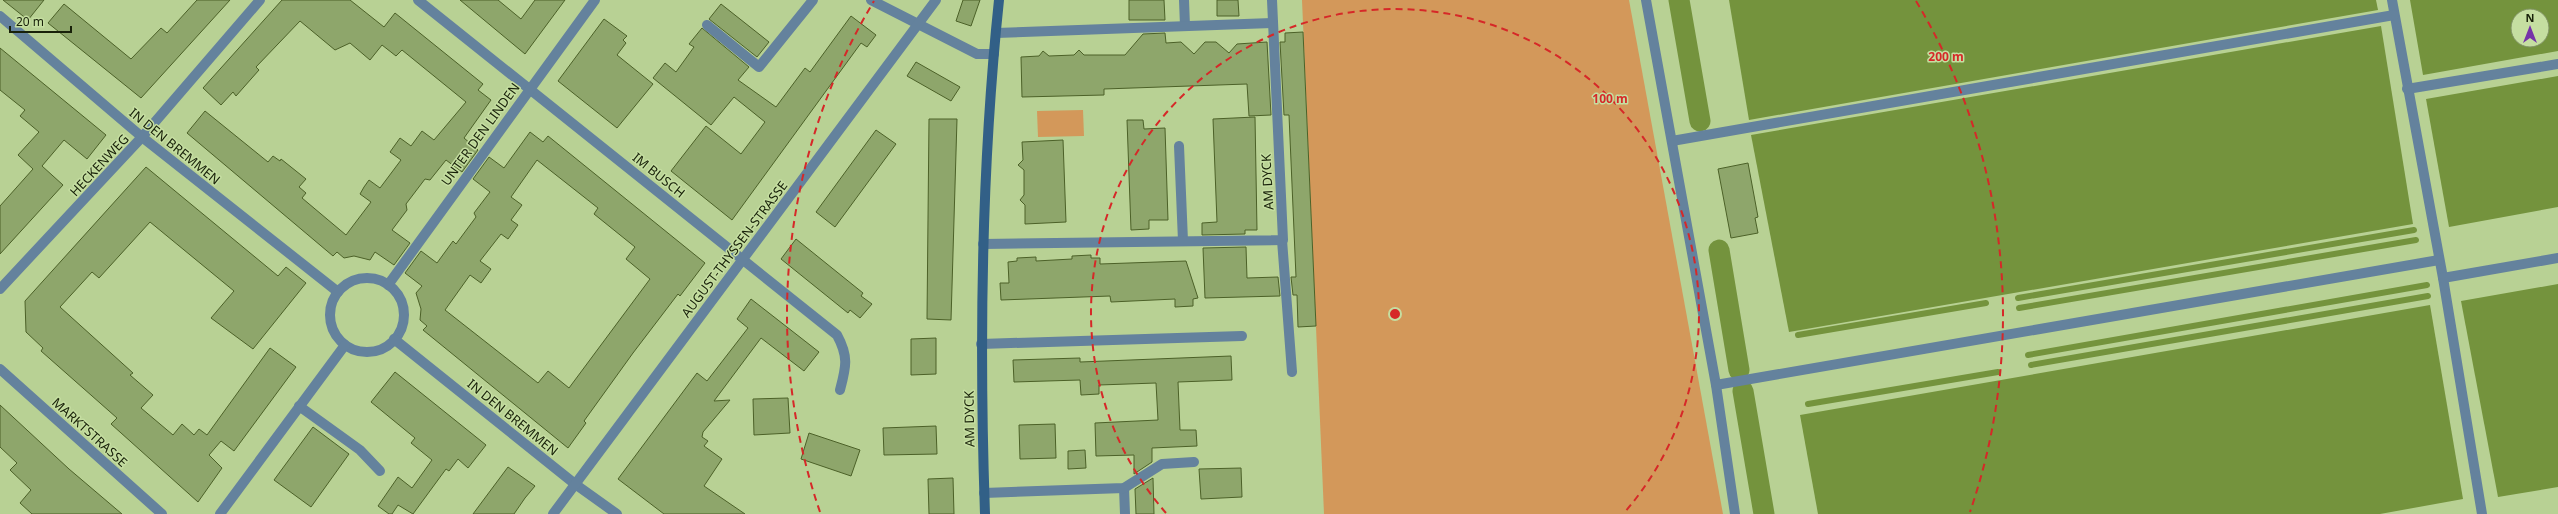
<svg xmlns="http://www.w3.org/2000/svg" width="2558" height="514" viewBox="0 0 2558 514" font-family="'Noto Sans',sans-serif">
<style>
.green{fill:#d3985a}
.water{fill:#74933d;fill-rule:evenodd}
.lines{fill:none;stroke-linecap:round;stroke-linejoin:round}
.stream{stroke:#74933d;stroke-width:6}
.canal{stroke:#74933d;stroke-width:21}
.building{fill:#8ea66b;stroke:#4c6128;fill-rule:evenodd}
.lane{stroke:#64829d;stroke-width:10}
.street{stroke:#64829d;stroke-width:10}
.secondary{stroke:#326087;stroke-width:10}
.ring{fill:none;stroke:#d62828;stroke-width:2;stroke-dasharray:7 5}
.labels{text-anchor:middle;stroke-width:3;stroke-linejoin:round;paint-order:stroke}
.street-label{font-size:13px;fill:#182109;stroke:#c5dea1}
.centre{fill:#d62828;stroke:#c5dea1;stroke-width:2}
.ring-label{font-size:12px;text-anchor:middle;font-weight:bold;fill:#d62828;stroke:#c5dea1;stroke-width:3;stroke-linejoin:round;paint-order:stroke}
</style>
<rect width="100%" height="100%" fill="#b8d194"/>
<g class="green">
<path d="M1302,0H1629L1723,514H1324Z"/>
<path d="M1083,110L1084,136L1038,137L1037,111Z"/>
</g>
<g class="water">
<path d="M1729,0H2376L2378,10L1749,120Z"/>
<path d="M2410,0H2558V51L2423,75ZM2518,16H2542V40H2518Z"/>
<path d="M2381,26L2413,224L1789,332L1751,135Z"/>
<path d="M2558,76V207L2449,227L2426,99Z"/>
<path d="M2558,284V487L2498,497L2461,301Z"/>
<path d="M2430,305L2463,499L2380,514H1818L1800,415Z"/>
</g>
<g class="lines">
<g class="stream">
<path d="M2018,298L2414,230"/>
<path d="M2019,308L2416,240"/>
<path d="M1798,335L1986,303"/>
<path d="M2028,355L2427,285"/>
<path d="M2031,365L2428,296"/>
<path d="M1808,404L1998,372"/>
</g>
<g class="canal">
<path d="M1679,0L1700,121"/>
<path d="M1719,250L1739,370"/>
<path d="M1743,391L1764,514"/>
</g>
</g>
<g class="building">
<path d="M3,0H44L28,20Z"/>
<path d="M197,0H230L141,98L48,23L64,4L131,59L161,28L167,33Z"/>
<path d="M282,0H350L384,27L395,13L483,84L478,90L491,100L464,138L478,150L462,172L446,160L430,180L425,179L406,204L407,210L392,230L410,243L394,265L375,252L370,260L354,256L344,258L337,252L333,256L187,133L205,111L268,162L273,156L280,161L281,159L306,179L299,187L306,193L302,198L346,235L371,202L360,194L364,187L369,180L380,188L401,160L390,152L400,138L411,146L422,131L434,140L466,102L402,50L396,56L382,45L370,60L350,43L335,50L300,21L256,67L259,70L236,96L233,92L221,105L203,88Z"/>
<path d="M460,0H498L521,19L535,0H565L525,54Z"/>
<path d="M963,0H980L971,26L956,21Z"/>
<path d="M1129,0H1164L1165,20H1129Z"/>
<path d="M1217,0H1238L1239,16H1217Z"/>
<path d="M721,4L769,42L757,57L709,19Z"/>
<path d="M851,16L876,35L867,47L861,43L732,220L671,171L706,126L741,154L765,122L734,97L711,125L653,78L665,63L676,72L694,47L689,44L702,28L749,67L738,80L776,107L805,68L810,72Z"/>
<path d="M604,19L627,36L623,40L626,43L617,55L653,84L617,128L558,81Z"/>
<path d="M1303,32L1316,326L1298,327L1297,295H1293L1291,277H1296L1289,115H1284L1280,42H1285V33Z"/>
<path d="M1165,33L1166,43L1181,42L1194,54L1205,42H1216L1229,53L1237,44L1267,42L1271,115L1249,116L1247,84L1104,89V95L1022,97L1021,57L1039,56L1043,51L1049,56L1074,55L1079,50L1084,55H1125L1143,34Z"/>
<path d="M0,48L106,135L87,159L64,140L42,166L63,185L0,254V206L33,169L18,155L39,132L20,116L25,110L0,90Z"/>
<path d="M916,62L960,87L951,101L907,76Z"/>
<path d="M1255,117L1257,230H1245V234L1202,235V223L1217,222L1213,119Z"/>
<path d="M929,119H957L951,320L927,319Z"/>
<path d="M1127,120H1143L1144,129L1165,128L1168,220H1149V229L1131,230Z"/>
<path d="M876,130L896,144L835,227L816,212Z"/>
<path d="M530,132L543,142L548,136L705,263L680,296L678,294L633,353L584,421L586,423L568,448L423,330L427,326L420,320L421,309L416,293L422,286L405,273L421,251L437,263L453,241L456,244L476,217L474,213L490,192L473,179L489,157L504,168ZM537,160L598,208L594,214L635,247L626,259L650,279L569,388L548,371L538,383L445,310L470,275L481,283L491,269L480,261L501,234L508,239L518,225L511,220L522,205L511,197Z"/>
<path d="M1063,140L1066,222L1025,224V205L1020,200L1024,195V170L1018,165L1023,160L1022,142Z"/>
<path d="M1748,163L1758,217L1755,218L1758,233L1731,238L1718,169Z"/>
<path d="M146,167L278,276L286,267L306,283L253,349L211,318L234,291L150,222L99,278L92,272L60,307L133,373L130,375L153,395L141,408L173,435L182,424L194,435L199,429L207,435L270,348L296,367L234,451L221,441L209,455L222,468L198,502L111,424L117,418L41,351L43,348L26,332L25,301Z"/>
<path d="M796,239L863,293L861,296L872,304L860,318L850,310L848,313L781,259Z"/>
<path d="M1246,247L1247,278L1278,277L1280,296L1205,298L1203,248Z"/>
<path d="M1091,255V258H1100V264L1186,261L1198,298L1193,299V306L1175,307V299L1111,302L1110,296L1001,300L1000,283H1009L1008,262L1017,261V258L1036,257V261L1072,259V256Z"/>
<path d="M751,299L819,352L804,371L761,338L714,401L730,400L703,432L702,437L708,441L704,446L722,459L704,486L745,514H664L618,479L697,373L707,381L748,328L737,319Z"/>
<path d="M936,338V374L911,375V339Z"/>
<path d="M1231,356L1232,380L1178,382L1180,430H1196L1197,446L1152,448V462L1134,474V455L1096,456L1095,423L1158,420L1156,383L1099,385V394L1081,395L1080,380L1014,382L1013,360L1080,358V362Z"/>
<path d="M395,372L486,445L468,468L458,459L449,471L446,469L413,514L398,505L392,514H389L378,506L398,477L412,488L432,460L411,443L415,438L371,402Z"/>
<path d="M788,398L790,433L754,435L753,399Z"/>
<path d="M0,405L69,469L122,514H32L20,503L31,490L10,470L17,463L0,447Z"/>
<path d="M1055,424L1056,458L1020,459L1019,425Z"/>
<path d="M936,426L937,454L884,455L883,428Z"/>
<path d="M313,427L349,454L311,507L274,480Z"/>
<path d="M809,433L860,450L851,476L801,459Z"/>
<path d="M1085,450L1086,468L1068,469V451Z"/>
<path d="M508,467L535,486L525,498L514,514H473Z"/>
<path d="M1241,468L1242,497L1201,499L1199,469Z"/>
<path d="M953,478L954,514H929L928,479Z"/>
<path d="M1153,478L1154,514H1136L1135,489Z"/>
</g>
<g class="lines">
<g class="lane">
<path d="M1184,0L1185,26"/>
<path d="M1646,0L1716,385L1735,514"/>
<path d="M2392,0L2443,278L2482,514"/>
<path d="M707,25L759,67L813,0"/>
<path d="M2407,89L2558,64"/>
<path d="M1672,141L2394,15"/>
<path d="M1179,146L1183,241"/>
<path d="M1282,240L1292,372"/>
<path d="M2443,278L2558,258"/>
<path d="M1716,385L2439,260"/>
<path d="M299,406L360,450L380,471"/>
<path d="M1124,488L1125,514"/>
<path d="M984,493L1124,488L1162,464L1194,462"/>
</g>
<g class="street">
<path d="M418,0L837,335C849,357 846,367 840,390"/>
<path d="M871,0L977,54H994"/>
<path d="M0,16L142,137L338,292"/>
<path d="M996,33L1273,23"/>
<path d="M983,244L1283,240L1272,0"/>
<circle cx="367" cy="315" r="37"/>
<path d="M388,285L595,0"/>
<path d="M0,289L142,137L260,0"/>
<path d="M394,339L575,484L617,514"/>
<path d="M981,344L1242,336"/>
<path d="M0,369L162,514"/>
<path d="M220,514L345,345"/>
<path d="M553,514L936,0"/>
</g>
<path class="secondary" d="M985,514C979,342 981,171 999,0"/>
</g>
<g class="ring">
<path d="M1166 513A304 304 0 1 1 1624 513"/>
<path d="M820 512A608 608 0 0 1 874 1M1916 1A608 608 0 0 1 1970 512"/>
</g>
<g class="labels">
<g class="street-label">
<text transform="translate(480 134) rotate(-54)" y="5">UNTER DEN LINDEN</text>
<text transform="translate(175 146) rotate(39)" y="5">IN DEN BREMMEN</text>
<text transform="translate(99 165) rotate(-47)" y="5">HECKENWEG</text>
<text transform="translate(659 175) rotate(39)" y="5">IM BUSCH</text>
<text transform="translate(1267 182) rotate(-93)" y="5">AM DYCK</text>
<text transform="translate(734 249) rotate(-53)" y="5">AUGUST-THYSSEN-STRASSE</text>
<text transform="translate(513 417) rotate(39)" y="5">IN DEN BREMMEN</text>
<text transform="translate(969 419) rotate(-91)" y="5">AM DYCK</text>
<text transform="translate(90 432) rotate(42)" y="5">MARKTSTRASSE</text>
</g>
</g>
<circle cx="1395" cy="314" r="6" class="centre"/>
<g class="ring-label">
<text x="1946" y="61">200 m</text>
<text x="1610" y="103">100 m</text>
</g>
<g transform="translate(2530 28)"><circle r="19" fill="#c5dea1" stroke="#809264"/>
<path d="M0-3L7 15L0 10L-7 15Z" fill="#7533a8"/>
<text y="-6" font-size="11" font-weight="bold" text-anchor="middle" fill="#182109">N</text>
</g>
<path d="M10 26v6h61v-6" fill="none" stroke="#182109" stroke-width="2"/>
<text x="16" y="26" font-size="12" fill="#182109" stroke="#c5dea1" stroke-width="3" paint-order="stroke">20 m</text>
</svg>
